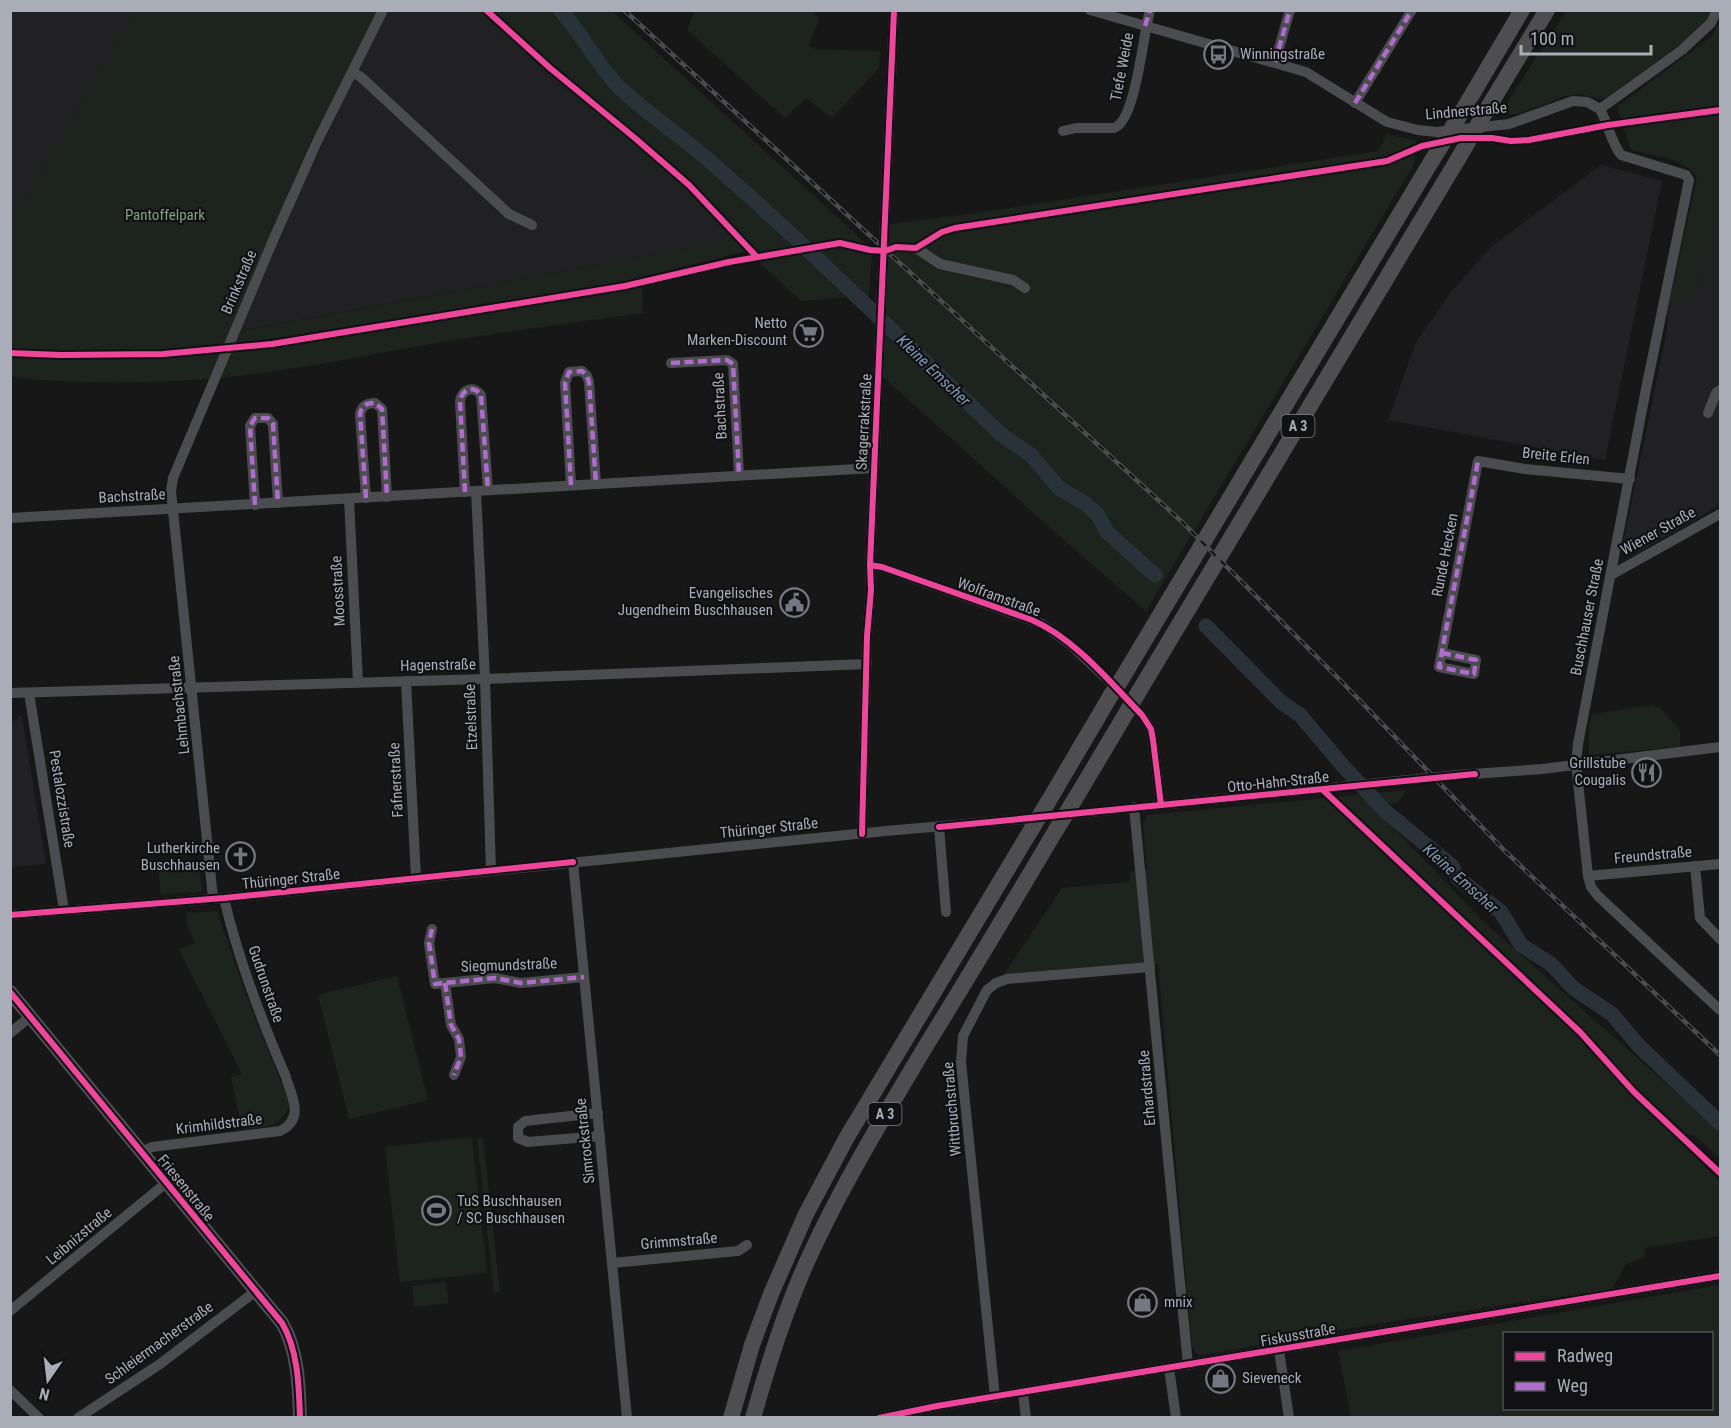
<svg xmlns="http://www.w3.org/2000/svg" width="1731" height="1428" viewBox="0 0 1731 1428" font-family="'Roboto Condensed',sans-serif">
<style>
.built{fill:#212123}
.green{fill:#1d241e;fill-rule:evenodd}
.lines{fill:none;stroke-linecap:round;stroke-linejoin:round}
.river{stroke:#2a3239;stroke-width:15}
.minor-tunnel{stroke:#343537;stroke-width:10;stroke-dasharray:10 5;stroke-linecap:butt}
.minor{stroke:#4b4c50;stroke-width:10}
.major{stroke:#4d4f52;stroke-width:14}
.highway{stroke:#4e4e51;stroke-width:16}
.rail-casing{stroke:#4b4c4f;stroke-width:4.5}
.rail{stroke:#111113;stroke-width:2;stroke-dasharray:7;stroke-linecap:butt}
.highway-bridge{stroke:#4e4e51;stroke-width:16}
.quiet{stroke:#b06ccc;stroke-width:4.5;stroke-dasharray:9 4.5;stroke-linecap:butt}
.cycleway-casing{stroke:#111113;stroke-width:10}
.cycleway{stroke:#ed469a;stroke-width:6}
.labels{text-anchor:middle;stroke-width:4.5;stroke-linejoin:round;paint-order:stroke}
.shield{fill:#111113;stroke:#7b7e86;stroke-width:1.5}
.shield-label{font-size:14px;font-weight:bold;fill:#a8adb8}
.poi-label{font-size:15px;fill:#a8adb8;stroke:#111113;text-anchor:start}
.street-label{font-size:15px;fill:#a8adb8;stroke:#111113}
.park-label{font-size:15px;fill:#7fa381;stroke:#111113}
.water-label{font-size:16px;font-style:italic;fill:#7f9bb3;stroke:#111113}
</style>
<rect width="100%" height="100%" fill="#171717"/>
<g class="built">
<path d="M11,11H135L11,226Z"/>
<path d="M386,11H473L638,153L734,240L233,332Z"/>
<path d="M1601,165L1662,181L1605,460L1388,420L1416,342L1451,292L1490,248Z"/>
<path d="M1712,226L1720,227V505L1640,551L1631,553L1627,551L1624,539L1667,330L1668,308L1696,293Z"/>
<path d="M20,716H22L46,864L11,867V724Z"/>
</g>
<g class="green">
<path d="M695,10L813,11L819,20L808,46L816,49L880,51L879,68L832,118L806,98L785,118L687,30Z"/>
<path d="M135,11H380L357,58L311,141L235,317L230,333L733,240L638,153L473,11H612L872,249L869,295L801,301L746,251L642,277L643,313C574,322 505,332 436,343C360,356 283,373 206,379C142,384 75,384 11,377V226Z"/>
<path d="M1566,11H1716L1710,23L1606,98L1601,99L1580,94L1565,96L1518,114H1500Z"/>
<path d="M1720,20V227H1712L1696,293L1668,308L1697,178C1688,159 1650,155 1631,150L1617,107L1712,36Z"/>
<path d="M1387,134L1416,141L1414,164L1146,611L1057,534L882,376L890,224L978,213L1378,151Z"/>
<path d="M1652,705L1660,708L1680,730V747L1589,755V725L1592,714Z"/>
<path d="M1407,790L1399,801L1376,810L1487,925L1720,1131V1159L1696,1136L1682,1133L1691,1153L1720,1181V1236L1644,1248L1645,1257L1625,1265L1612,1289L1369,1325L1204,1355L1197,1354L1192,1346L1158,964L1002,977L1062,888L1130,882L1129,872L1147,869L1143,823L1148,815Z"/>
<path d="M199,862L202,891L161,895L158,866Z"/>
<path d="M217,911L246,995L290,1104C280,1129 266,1127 242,1129L231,1077L242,1074L179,949L195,943L188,927L186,913Z"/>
<path d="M397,976L428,1100L349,1119L318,995Z"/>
<path d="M472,1137L487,1273L400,1282L385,1147Z"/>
<path d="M483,1138L500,1292L494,1293L477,1139Z"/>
<path d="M446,1282L449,1303L414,1307L412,1286Z"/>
<path d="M1720,1285V1417H1351L1338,1351ZM1504,1334H1712V1408H1504Z"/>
</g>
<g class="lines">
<g class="river">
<path d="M560,10C583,34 597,66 621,89C648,114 678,134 706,158C808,246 903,342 1002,435L1031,455L1059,488L1086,504L1098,515L1107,532L1155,575"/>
<path d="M1206,626L1281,702L1300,715L1343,766L1385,811L1452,866L1458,878L1501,912L1521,945L1551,964L1573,988L1612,1014L1638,1045L1720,1123"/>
</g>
<g class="minor-tunnel">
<path d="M1104,676L1142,715"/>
<path d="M1035,818L1082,813"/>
</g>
<g class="minor">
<path d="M1090,10L1306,72L1387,122L1418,130L1436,132L1509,124L1573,101L1587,102L1600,109"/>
<path d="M1275,62L1290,10"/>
<path d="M353,72L362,78L509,214L532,225"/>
<path d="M1355,103L1412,10"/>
<path d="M1600,109C1608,124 1611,142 1621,155L1686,175L1689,180L1646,389L1578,744L1576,763L1588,876L1591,887L1598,896L1720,1010"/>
<path d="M1600,109L1682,50L1711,23L1717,10"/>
<path d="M1063,131L1076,128H1114C1136,121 1143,34 1150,10"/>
<path d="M916,248L940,264L1013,280L1025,288"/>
<path d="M671,363L727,360L733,364L739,474"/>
<path d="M1708,413L1716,393L1720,390"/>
<path d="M571,485L565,383L569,372L582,371L587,376L589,382L596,484"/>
<path d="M476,491L485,679L491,870"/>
<path d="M465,492L460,401C462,389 474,385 481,395L488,490"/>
<path d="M366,498L360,414C362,405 367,403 375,403L382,409L387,497"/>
<path d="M349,499L358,682"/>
<path d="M255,505L250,426L255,418H268L273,424L278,503"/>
<path d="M10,518L874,468"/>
<path d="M870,565L882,567L1042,624L1071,645L1104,676"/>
<path d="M1611,575L1720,514"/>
<path d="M1442,653L1476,660L1474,674L1439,667L1478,461L1525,469L1630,479"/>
<path d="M406,681L416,878"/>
<path d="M10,693L485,679L867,664"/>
<path d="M29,693L64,910"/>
<path d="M1142,715L1151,729L1153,740L1161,805"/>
<path d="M1134,807L1188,1365"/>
<path d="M1082,813L1458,775L1542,769L1720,747"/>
<path d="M939,827L946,912"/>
<path d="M862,834L867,636L871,590L870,565L894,10"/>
<path d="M573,862L627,1418"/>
<path d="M1695,866L1700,918L1720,939"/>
<path d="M1588,876L1720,864"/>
<path d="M213,898L171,491L173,478L274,238L316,144L383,10"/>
<path d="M224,898C238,959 261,1019 286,1077"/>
<path d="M10,915L224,898L886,831L1024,819"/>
<path d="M432,929L429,943L435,984L495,978L521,983L584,977"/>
<path d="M445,983L451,1025L459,1039L461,1057L454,1075"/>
<path d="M10,1033L31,1016"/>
<path d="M598,1113L525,1121L518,1127V1138L528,1142L600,1136"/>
<path d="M141,1152L152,1147L280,1131C303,1120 294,1100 287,1081"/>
<path d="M612,1263L738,1251L747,1245"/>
<path d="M10,1311L166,1183"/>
<path d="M1279,1350L1289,1418"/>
<path d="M1169,1368L1176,1418"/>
<path d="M10,1390L39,1418"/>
<path d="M1023,1393L1026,1418"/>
<path d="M995,1397L961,1062L963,1036L987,990L996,983L1007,979L1150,967"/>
<path d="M78,1418L160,1364L256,1291"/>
<path d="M879,1418L937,1406L1720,1276"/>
</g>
<path class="major" d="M10,992L282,1323C298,1350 299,1386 300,1418"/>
<g class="highway">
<path d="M1483,116L1547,10"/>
<path d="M1457,120L1522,10"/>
<path d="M1121,680L1431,162"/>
<path d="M1138,693L1458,159"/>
<path d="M1075,799L1128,710"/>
<path d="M1048,802L1111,695"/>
<path d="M731,1418L752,1345L771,1294L806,1214L847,1137L1031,830"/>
<path d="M753,1418C769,1362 786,1307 810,1255C844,1181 886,1113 927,1044C971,973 1014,901 1056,830"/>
</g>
<defs>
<path id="rail" d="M624,10L1181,521L1342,682L1504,850L1720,1055"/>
</defs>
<use href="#rail" class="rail-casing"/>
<use href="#rail" class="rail"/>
<g class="highway-bridge">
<path d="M1458,159L1483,116"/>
<path d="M1431,162L1457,120"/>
<path d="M1111,695L1121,680"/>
<path d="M1128,710L1138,693"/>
<path d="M1031,830L1048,802"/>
<path d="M1056,830L1075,799"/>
</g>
<g class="quiet">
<path d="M1145,26L1150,10"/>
<path d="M1275,62L1290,10"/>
<path d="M1355,103L1412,10"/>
<path d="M671,363L727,360L733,364L739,474"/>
<path d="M571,485L565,383L569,372L582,371L587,376L589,382L596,484"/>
<path d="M465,492L460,401C462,389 474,385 481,395L488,490"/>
<path d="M366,498L360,414C362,405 367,403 375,403L382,409L387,497"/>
<path d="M255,505L250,426L255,418H268L273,424L278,503"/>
<path d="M1442,653L1476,660L1474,674L1439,667L1478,461"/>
<path d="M432,929L429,943L435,984L495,978L521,983L584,977"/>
<path d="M445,983L451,1025L459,1039L461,1057L454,1075"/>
</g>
<defs>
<g id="cycleway">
<path d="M486,10L550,68L636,139L689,185L757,257"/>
<path d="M10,353L61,355L163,354L272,344L625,286L729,262L840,243L870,250L885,251L896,247L916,248L942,232L955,228L1387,161L1422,146L1461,138H1492L1511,141L1529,140L1608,125L1720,110"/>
<path d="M870,565L882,567L1032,620C1074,638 1111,683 1142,715L1151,729L1153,740L1161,805"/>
<path d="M1323,790L1580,1032L1634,1092L1720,1173"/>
<path d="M939,827L1475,774"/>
<path d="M862,834L867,636L871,590L870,565L894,10"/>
<path d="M10,915L224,898L573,862"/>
<path d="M10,992L282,1323C298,1350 299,1386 300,1418"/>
<path d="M879,1418L937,1406L1720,1276"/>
</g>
</defs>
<use href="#cycleway" class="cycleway-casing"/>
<use href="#cycleway" class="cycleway"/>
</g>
<defs>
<symbol id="bus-ring" viewBox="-11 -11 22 22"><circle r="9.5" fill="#111113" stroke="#757880" stroke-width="1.5"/><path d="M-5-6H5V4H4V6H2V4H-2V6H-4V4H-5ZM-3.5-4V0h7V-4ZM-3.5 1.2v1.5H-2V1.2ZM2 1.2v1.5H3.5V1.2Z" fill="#757880"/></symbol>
<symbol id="supermarket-ring" viewBox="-11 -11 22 22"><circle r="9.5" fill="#111113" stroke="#757880" stroke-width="1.5"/><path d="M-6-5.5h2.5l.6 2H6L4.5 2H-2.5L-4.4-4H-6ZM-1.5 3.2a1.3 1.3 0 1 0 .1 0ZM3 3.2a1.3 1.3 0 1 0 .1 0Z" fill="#757880"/></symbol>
<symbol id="civic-ring" viewBox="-11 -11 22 22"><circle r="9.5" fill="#111113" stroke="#757880" stroke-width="1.5"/><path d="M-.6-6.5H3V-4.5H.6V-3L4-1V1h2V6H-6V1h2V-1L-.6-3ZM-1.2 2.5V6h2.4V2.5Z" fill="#757880"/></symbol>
<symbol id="restaurant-ring" viewBox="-11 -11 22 22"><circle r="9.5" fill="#111113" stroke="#757880" stroke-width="1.5"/><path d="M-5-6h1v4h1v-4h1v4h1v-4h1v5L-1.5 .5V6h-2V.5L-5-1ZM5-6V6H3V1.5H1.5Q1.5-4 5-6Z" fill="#757880"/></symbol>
<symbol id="church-ring" viewBox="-11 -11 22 22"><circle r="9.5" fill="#111113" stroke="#757880" stroke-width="1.5"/><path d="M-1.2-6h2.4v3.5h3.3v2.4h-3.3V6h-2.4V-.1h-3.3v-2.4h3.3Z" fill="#757880"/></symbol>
<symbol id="stadium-ring" viewBox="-11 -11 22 22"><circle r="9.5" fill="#111113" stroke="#757880" stroke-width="1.5"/><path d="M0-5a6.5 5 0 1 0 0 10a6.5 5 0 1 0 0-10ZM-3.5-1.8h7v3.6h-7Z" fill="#757880"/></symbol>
<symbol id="shop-ring" viewBox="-11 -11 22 22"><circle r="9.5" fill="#111113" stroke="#757880" stroke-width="1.5"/><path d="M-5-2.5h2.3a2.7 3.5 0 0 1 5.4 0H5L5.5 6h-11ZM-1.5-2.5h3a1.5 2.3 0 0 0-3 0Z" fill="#757880"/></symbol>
</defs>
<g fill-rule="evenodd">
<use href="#bus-ring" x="1202" y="38" width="33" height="33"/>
<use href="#supermarket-ring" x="792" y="316" width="33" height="33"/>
<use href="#civic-ring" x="778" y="586" width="33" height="33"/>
<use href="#restaurant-ring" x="1630" y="756" width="33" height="33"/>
<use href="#church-ring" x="224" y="840" width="33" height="33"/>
<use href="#stadium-ring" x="420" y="1194" width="33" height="33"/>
<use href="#shop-ring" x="1126" y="1286" width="33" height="33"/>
<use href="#shop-ring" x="1204" y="1362" width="33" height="33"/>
</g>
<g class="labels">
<g class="shield">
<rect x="1281.5" y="415" width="33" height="22" rx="4.5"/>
<rect x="868.5" y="1103" width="33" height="22" rx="4.5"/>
</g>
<g class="shield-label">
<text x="1298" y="431">A 3</text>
<text x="885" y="1119">A 3</text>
</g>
<g class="poi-label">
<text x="1240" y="59">Winningstraße</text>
<text x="787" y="328" text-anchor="end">Netto<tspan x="787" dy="17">Marken-Discount</tspan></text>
<text x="773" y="598" text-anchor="end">Evangelisches<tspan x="773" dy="17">Jugendheim Buschhausen</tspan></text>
<text x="1626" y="768" text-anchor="end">Grillstube<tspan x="1626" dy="17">Cougalis</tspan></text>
<text x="220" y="853" text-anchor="end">Lutherkirche<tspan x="220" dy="17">Buschhausen</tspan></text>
<text x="457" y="1206">TuS Buschhausen<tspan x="457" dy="17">/ SC Buschhausen</tspan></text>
<text x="1164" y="1307">mnix</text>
<text x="1242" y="1383">Sieveneck</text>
</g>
<g class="street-label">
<text transform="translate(1122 67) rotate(-79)" y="5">Tiefe Weide</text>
<text transform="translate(1466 111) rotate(-5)" y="5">Lindnerstraße</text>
<text transform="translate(239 282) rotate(-67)" y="5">Brinkstraße</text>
<text transform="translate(720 406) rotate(-93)" y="5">Bachstraße</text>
<text transform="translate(864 422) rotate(-87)" y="5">Skagerrakstraße</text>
<text transform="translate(1556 456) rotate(6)" y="5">Breite Erlen</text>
<text transform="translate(132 496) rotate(-3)" y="5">Bachstraße</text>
<text transform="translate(1658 531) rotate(-29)" y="5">Wiener Straße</text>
<text transform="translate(1445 555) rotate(-79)" y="5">Runde Hecken</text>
<text transform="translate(338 591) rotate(-93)" y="5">Moosstraße</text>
<text transform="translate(999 597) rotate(20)" y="5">Wolframstraße</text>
<text transform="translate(1587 617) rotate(-79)" y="5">Buschhauser Straße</text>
<text transform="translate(438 665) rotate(-1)" y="5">Hagenstraße</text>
<text transform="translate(179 705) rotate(-96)" y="5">Lehmbachstraße</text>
<text transform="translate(471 717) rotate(-92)" y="5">Etzelstraße</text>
<text transform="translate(396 780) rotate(-93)" y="5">Fafnerstraße</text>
<text transform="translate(1278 782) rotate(-6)" y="5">Otto-Hahn-Straße</text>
<text transform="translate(62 799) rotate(81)" y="5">Pestalozzistraße</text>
<text transform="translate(769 828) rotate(-6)" y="5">Thüringer Straße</text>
<text transform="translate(1653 855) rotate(-5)" y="5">Freundstraße</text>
<text transform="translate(291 879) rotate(-6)" y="5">Thüringer Straße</text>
<text transform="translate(509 965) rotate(-2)" y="5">Siegmundstraße</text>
<text transform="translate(266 984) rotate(71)" y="5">Gudrunstraße</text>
<text transform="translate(1147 1088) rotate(-95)" y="5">Erhardstraße</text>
<text transform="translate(952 1109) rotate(-95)" y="5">Wittbruchstraße</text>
<text transform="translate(219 1124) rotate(-7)" y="5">Krimhildstraße</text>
<text transform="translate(585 1141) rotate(-96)" y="5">Simrockstraße</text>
<text transform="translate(186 1188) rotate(51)" y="5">Friesenstraße</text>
<text transform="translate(79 1236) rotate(-40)" y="5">Leibnizstraße</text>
<text transform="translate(679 1241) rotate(-5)" y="5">Grimmstraße</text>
<text transform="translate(1298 1335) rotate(-10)" y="5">Fiskusstraße</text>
<text transform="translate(159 1343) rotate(-36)" y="5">Schleiermacherstraße</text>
</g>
<g class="park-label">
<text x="165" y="220">Pantoffelpark</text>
</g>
<g class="water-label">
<text transform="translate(934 370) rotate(44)" y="6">Kleine Emscher</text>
<text transform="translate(1461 878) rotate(42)" y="6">Kleine Emscher</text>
</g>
</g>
<rect width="1731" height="1428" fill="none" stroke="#a8adb8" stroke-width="24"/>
<rect x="1503" y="1332" width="210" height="78" fill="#111113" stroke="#4d4f55" stroke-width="1.5"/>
<rect x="1515" y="1352" width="30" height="9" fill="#ed469a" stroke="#4d4f55" stroke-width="1.5"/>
<text x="1557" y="1362" font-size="18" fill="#a8adb8">Radweg</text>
<rect x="1515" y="1382" width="30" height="9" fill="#b06ccc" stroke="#4d4f55" stroke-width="1.5"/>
<text x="1557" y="1392" font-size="18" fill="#a8adb8">Weg</text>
<g transform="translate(48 1380) rotate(194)" stroke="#111113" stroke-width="4.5" paint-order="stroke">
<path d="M0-4.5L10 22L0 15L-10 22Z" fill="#a8adb8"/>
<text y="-9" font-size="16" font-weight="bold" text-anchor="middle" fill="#a8adb8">N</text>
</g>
<path d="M1521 45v9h130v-9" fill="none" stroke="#a8adb8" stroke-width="3"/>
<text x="1530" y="45" font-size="18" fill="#a8adb8" stroke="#111113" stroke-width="4.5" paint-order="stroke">100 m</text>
</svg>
